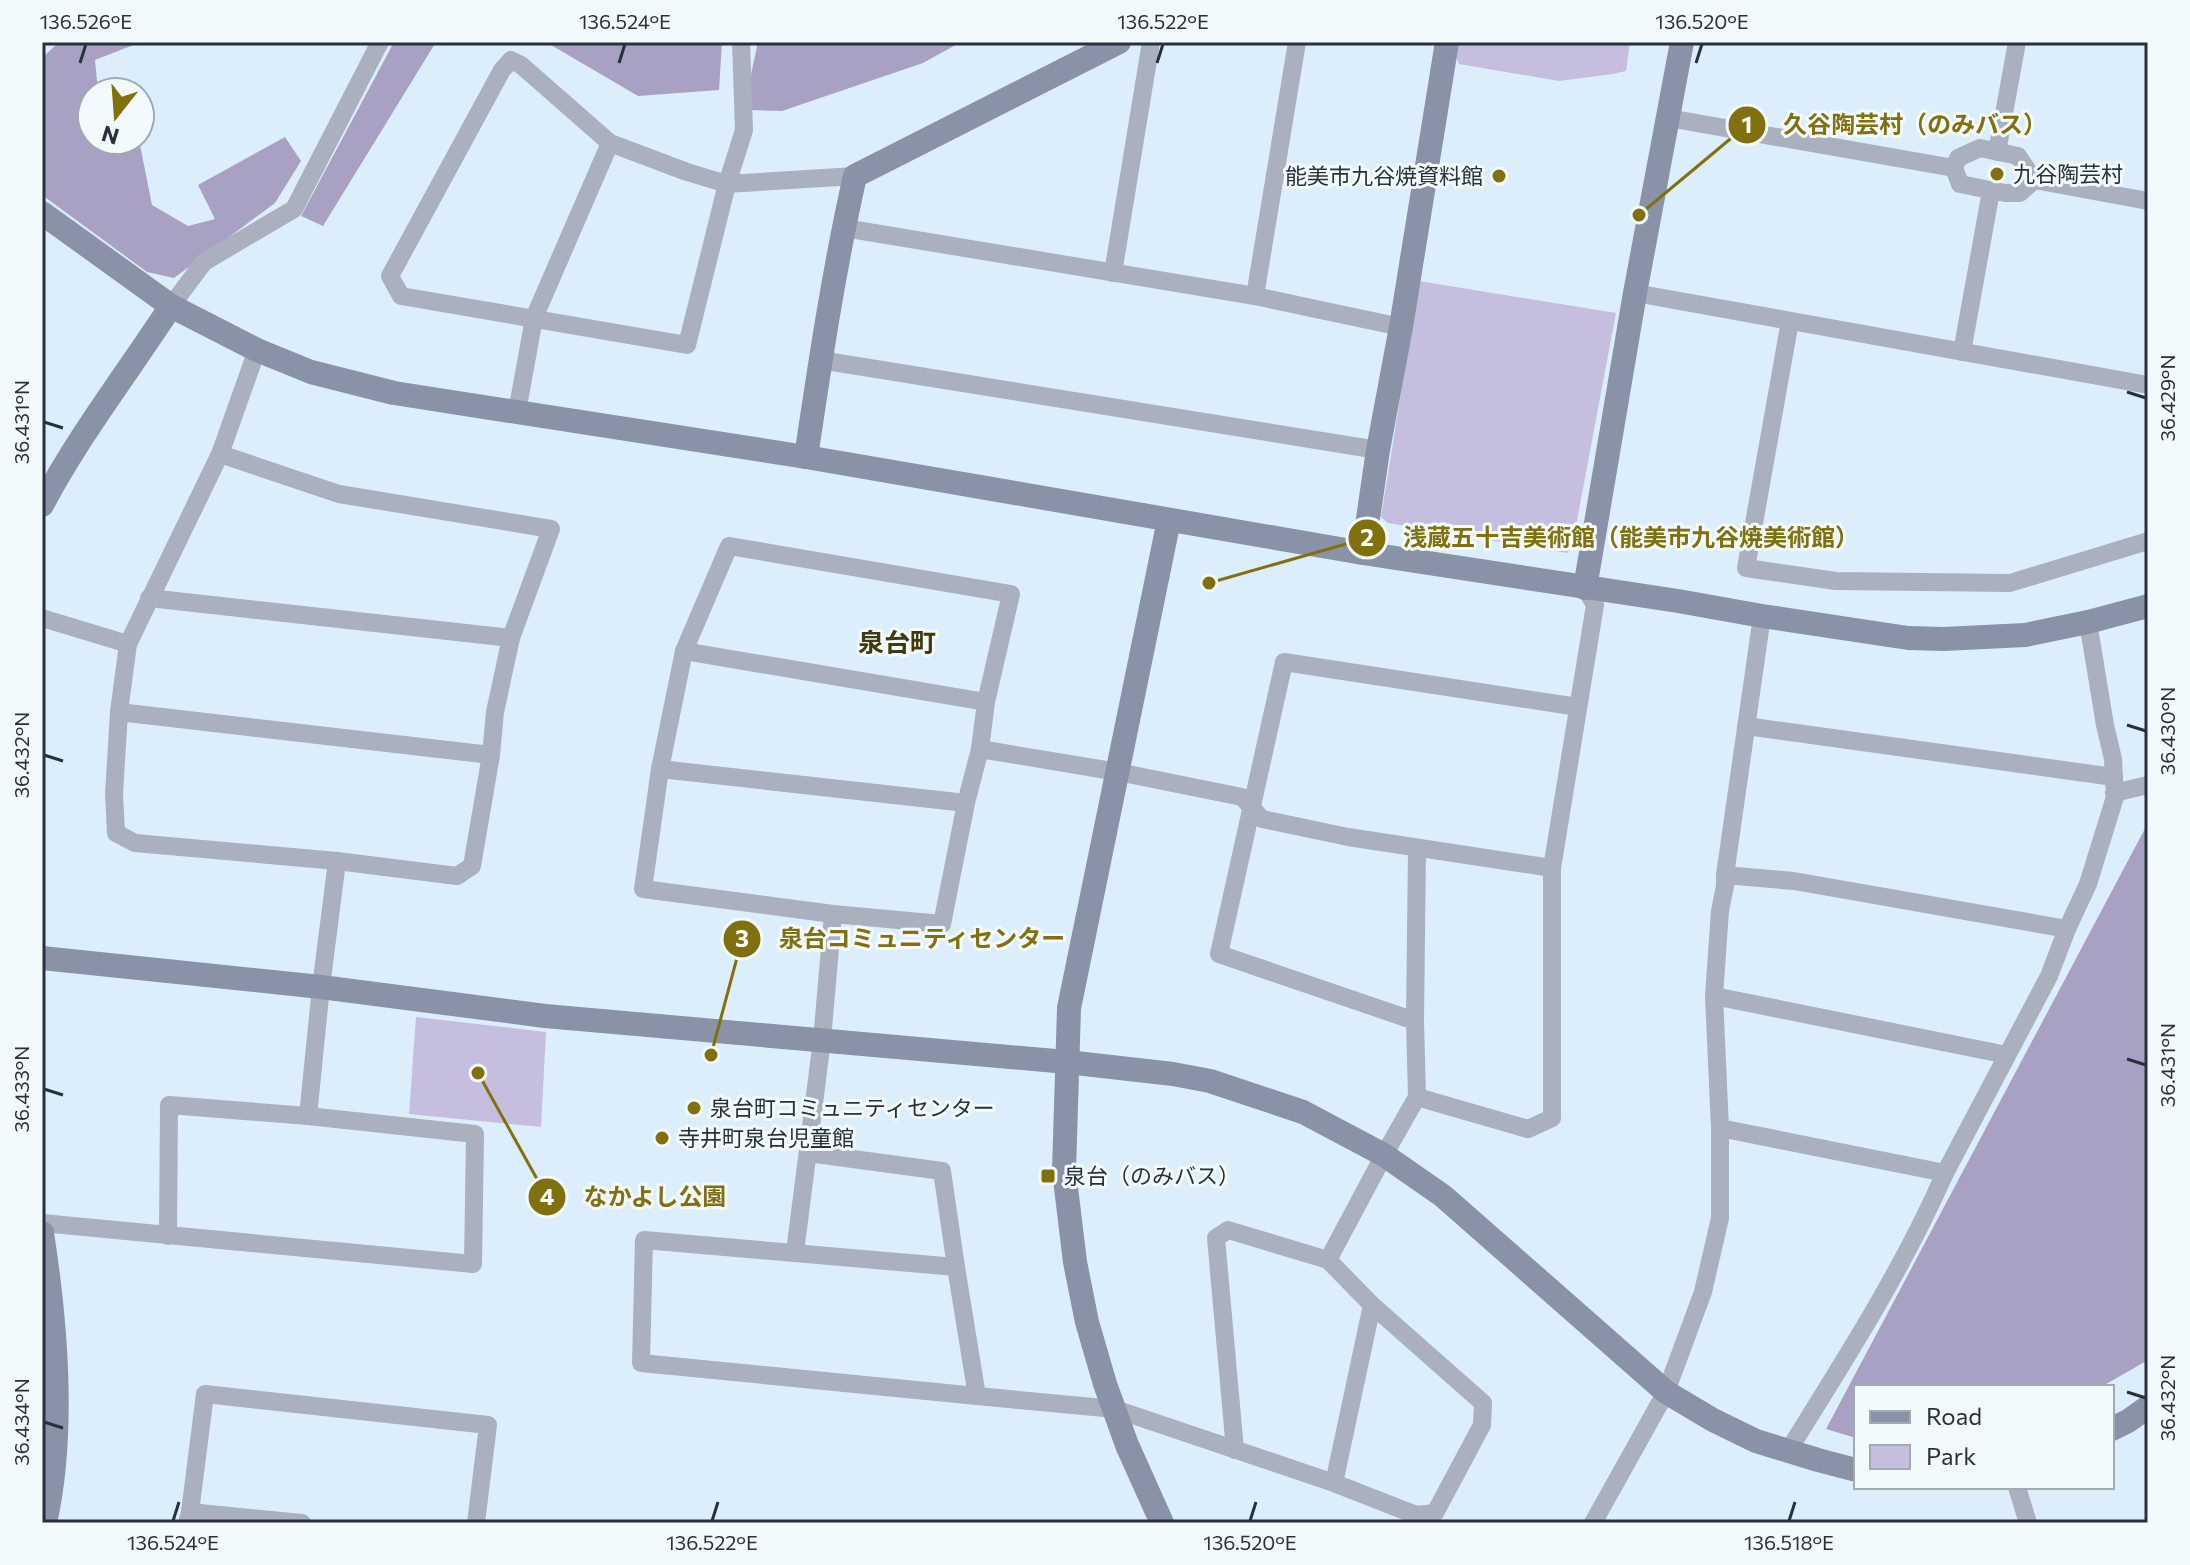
<svg xmlns="http://www.w3.org/2000/svg" width="2190" height="1565" viewBox="0 0 2190 1565" font-family="Commissioner,'Noto Sans JP',sans-serif">
<style>
.green{fill:#c6bede}
.forest{fill:#a9a1c3}
.lines{fill:none;stroke-linecap:round;stroke-linejoin:round}
.street{stroke:#aab0be;stroke-width:18}
.secondary{stroke:#8a92a7;stroke-width:24}
.ticks{fill:none;stroke:#26323b;stroke-width:3}
.poi-dot{fill:#80700e;stroke:#f3fafe;stroke-width:3}
.labels{text-anchor:middle;stroke-width:6;stroke-linejoin:round;paint-order:stroke}
.poi-label{font-size:22px;fill:#26323b;stroke:#f3fafe;text-anchor:start}
.quarter-label{font-size:26px;font-weight:bold;fill:#413a10;stroke:#f3fafe}
.leader{fill:none;stroke:#80700e;stroke-width:3}
.callout-dot{fill:#80700e;stroke:#f3fafe;stroke-width:3}
.mark-label{font-size:24px;text-anchor:middle;font-weight:bold;fill:#fff}
.callout-label{font-size:24px;text-anchor:middle;font-weight:bold;fill:#80700e;stroke:#f3fafe;stroke-width:6;stroke-linejoin:round;paint-order:stroke}
.neatline{fill:none;stroke:#26323b;stroke-width:3}
.ticks-label{font-size:20px;text-anchor:middle;fill:#26323b}
</style>
<rect width="100%" height="100%" fill="#dceefc"/>
<g class="green">
<path d="M1457,42H1630L1626,71L1613,74L1559,81L1459,64L1455,56Z"/>
<path d="M1419,281L1616,313L1572,547L1567,553L1388,523L1381,517Z"/>
<path d="M416,1017L546,1032L541,1127L409,1114Z"/>
</g>
<g class="forest">
<path d="M59,42H141L95,60L98,92H92V140H139L152,205L188,226L215,219L198,185L285,137L301,161L275,203L174,278L147,272L42,195V58Z"/>
<path d="M394,42H436L323,226L301,216Z"/>
<path d="M546,42H722L719,90L638,96Z"/>
<path d="M758,42H961L923,63L782,111L747,110L745,102Z"/>
<path d="M2148,823V1360L2101,1387H1856V1438L1826,1429Z"/>
</g>
<g class="lines">
<g class="street">
<path d="M741,42L744,130L727,184L687,345L401,296L390,276L502,70L511,60L521,65L610,143L687,172L727,184L855,176"/>
<path d="M1668,118L1954,168"/>
<path d="M1997,152L2017,42"/>
<path d="M2034,180L2020,193H2005L1960,184L1954,168L1958,158L1980,148L2018,156L2034,180L2148,201"/>
<path d="M844,228L1255,296L1401,327"/>
<path d="M1113,273L1151,42"/>
<path d="M1635,293L2148,385"/>
<path d="M1255,296L1297,42"/>
<path d="M171,306L204,262L294,209L380,42"/>
<path d="M1790,321L1746,568L1836,581L2010,583L2148,541"/>
<path d="M1962,352L1991,191"/>
<path d="M820,360L1378,450"/>
<path d="M517,412L534,318L610,143"/>
<path d="M220,454L339,494L551,529L511,638L495,712L491,755L472,866L457,876L337,861L135,843L116,833L114,794L119,712L128,644L220,454L257,350"/>
<path d="M729,546L1011,594L986,702L980,749L966,803L942,924L833,914L643,889L660,769L684,651Z"/>
<path d="M149,598L511,638"/>
<path d="M42,618L128,644"/>
<path d="M684,651L986,702"/>
<path d="M119,712L491,755"/>
<path d="M1746,726L2114,777"/>
<path d="M980,749L1118,772L1242,797L1262,819L1348,837L1552,868L1595,605L1585,588"/>
<path d="M660,769L966,803"/>
<path d="M2114,793L2148,785"/>
<path d="M1725,875L1794,881L2067,929"/>
<path d="M1714,996L2007,1055"/>
<path d="M1415,1021L1219,954L1284,662L1578,707"/>
<path d="M1417,1097L1528,1129L1552,1118V868"/>
<path d="M308,1116L321,987L337,861"/>
<path d="M1720,1128L1945,1173"/>
<path d="M808,1153L942,1171L956,1267"/>
<path d="M42,1223L473,1264L475,1134L308,1116L169,1105L168,1236"/>
<path d="M795,1252L822,1040L833,914"/>
<path d="M977,1396L641,1363L644,1240L956,1267L977,1396L1115,1409L1334,1483L1372,1305L1328,1260L1384,1155L1417,1097L1415,1021L1417,848"/>
<path d="M1235,1450L1216,1238L1228,1230L1328,1260"/>
<path d="M1788,1451C1844,1361 1902,1271 1945,1173L2049,976L2067,929L2088,884L2115,797L2113,759L2105,725L2088,622"/>
<path d="M1334,1483L1416,1515L1435,1513L1482,1425L1483,1403L1372,1305"/>
<path d="M2017,1487L2028,1523"/>
<path d="M190,1512L205,1394L488,1425L476,1523"/>
<path d="M187,1523L190,1512L302,1523"/>
<path d="M1593,1523L1666,1392L1703,1292L1720,1218V1128L1714,996L1720,911L1725,886V875L1762,616"/>
</g>
<g class="secondary">
<path d="M42,213L171,306C128,372 79,435 42,505"/>
<path d="M171,306L257,350L311,372L394,393L806,457L1363,553L1678,601L1762,616L1908,638L1944,639L2025,635L2088,622L2148,606"/>
<path d="M806,457C820,363 834,269 855,176L1119,42"/>
<path d="M1363,553L1378,450L1401,327L1447,42"/>
<path d="M1585,588L1635,293L1682,42"/>
<path d="M42,958L321,987L545,1016L1067,1062L1173,1074L1210,1081L1303,1112L1384,1155L1443,1196L1666,1392L1713,1420L1756,1441L1818,1460L1856,1470"/>
<path d="M42,1233C56,1323 65,1434 45,1523"/>
<path d="M2112,1429L2128,1421L2148,1407"/>
<path d="M1162,1523L1127,1445L1105,1384L1087,1322L1075,1262L1064,1171L1069,1008L1169,520"/>
</g>
</g>
<path class="ticks" d="M80,63L86,44M619,63L625,44M1157,63L1163,44M1696,63L1702,44M2127,392L2146,398M44,422L63,428M2127,725L2146,731M44,755L63,761M2127,1059L2146,1065M44,1089L63,1095M2127,1392L2146,1398M44,1422L63,1428M173,1521L179,1502M712,1521L718,1502M1250,1521L1256,1502M1789,1521L1795,1502"/>
<g class="poi-dot">
<circle cx="1997" cy="174" r="8"/>
<circle cx="1499" cy="176" r="8"/>
<circle cx="694" cy="1108" r="8"/>
<circle cx="662" cy="1138" r="8"/>
<rect x="1040" y="1168" width="16" height="16" rx="4"/>
</g>
<g class="labels">
<g class="poi-label">
<text x="2013" y="182">九谷陶芸村</text>
<text x="1483" y="184" text-anchor="end">能美市九谷焼資料館</text>
<text x="710" y="1116">泉台町コミュニティセンター</text>
<text x="678" y="1146">寺井町泉台児童館</text>
<text x="1064" y="1184">泉台（のみバス）</text>
</g>
<g class="quarter-label">
<text x="897" y="652">泉台町</text>
</g>
</g>
<path class="leader" d="M1639 215L1747 125M1209 583L1367 538M711 1055L742 939M478 1073L547 1197"/>
<g class="callout-dot">
<circle cx="1639" cy="215" r="8"/>
<circle cx="1209" cy="583" r="8"/>
<circle cx="711" cy="1055" r="8"/>
<circle cx="478" cy="1073" r="8"/>
<circle cx="1747" cy="125" r="20"/>
<circle cx="1367" cy="538" r="20"/>
<circle cx="742" cy="939" r="20"/>
<circle cx="547" cy="1197" r="20"/>
</g>
<g class="mark-label">
<text x="1747" y="133">1</text>
<text x="1367" y="546">2</text>
<text x="742" y="947">3</text>
<text x="547" y="1205">4</text>
</g>
<g class="callout-label">
<text x="1915" y="133">久谷陶芸村（のみバス）</text>
<text x="1631" y="546">浅蔵五十吉美術館（能美市九谷焼美術館）</text>
<text x="922" y="947">泉台コミュニティセンター</text>
<text x="655" y="1205">なかよし公園</text>
</g>
<rect width="2190" height="1565" fill="none" stroke="#f3fafe" stroke-width="88"/>
<rect x="1854" y="1385" width="260" height="104" fill="#f3fafe" stroke="#a1aab0" stroke-width="2"/>
<rect x="1870" y="1411" width="40" height="12" fill="#8a92a7" stroke="#a1aab0" stroke-width="2"/>
<text x="1926" y="1425" font-size="24" fill="#26323b">Road</text>
<rect x="1870" y="1445" width="40" height="24" fill="#c6bede" stroke="#a1aab0" stroke-width="2"/>
<text x="1926" y="1465" font-size="24" fill="#26323b">Park</text>
<g transform="translate(116 116) rotate(197)"><circle r="38" fill="#f3fafe" stroke="#a1aab0" stroke-width="2"/>
<path d="M0-6L14 30L0 20L-14 30Z" fill="#80700e"/>
<text y="-12" font-size="22" font-weight="bold" text-anchor="middle" fill="#26323b">N</text>
</g>
<rect x="44" y="44" width="2102" height="1477" class="neatline"/>
<g class="ticks-label">
<text x="86" y="29">136.526°E</text>
<text x="625" y="29">136.524°E</text>
<text x="1163" y="29">136.522°E</text>
<text x="1702" y="29">136.520°E</text>
<text transform="translate(2168 398) rotate(-90)" y="7">36.429°N</text>
<text transform="translate(22 422) rotate(-90)" y="7">36.431°N</text>
<text transform="translate(2168 731) rotate(-90)" y="7">36.430°N</text>
<text transform="translate(22 755) rotate(-90)" y="7">36.432°N</text>
<text transform="translate(2168 1065) rotate(-90)" y="7">36.431°N</text>
<text transform="translate(22 1089) rotate(-90)" y="7">36.433°N</text>
<text transform="translate(2168 1398) rotate(-90)" y="7">36.432°N</text>
<text transform="translate(22 1422) rotate(-90)" y="7">36.434°N</text>
<text x="173" y="1550">136.524°E</text>
<text x="712" y="1550">136.522°E</text>
<text x="1250" y="1550">136.520°E</text>
<text x="1789" y="1550">136.518°E</text>
</g>
</svg>
